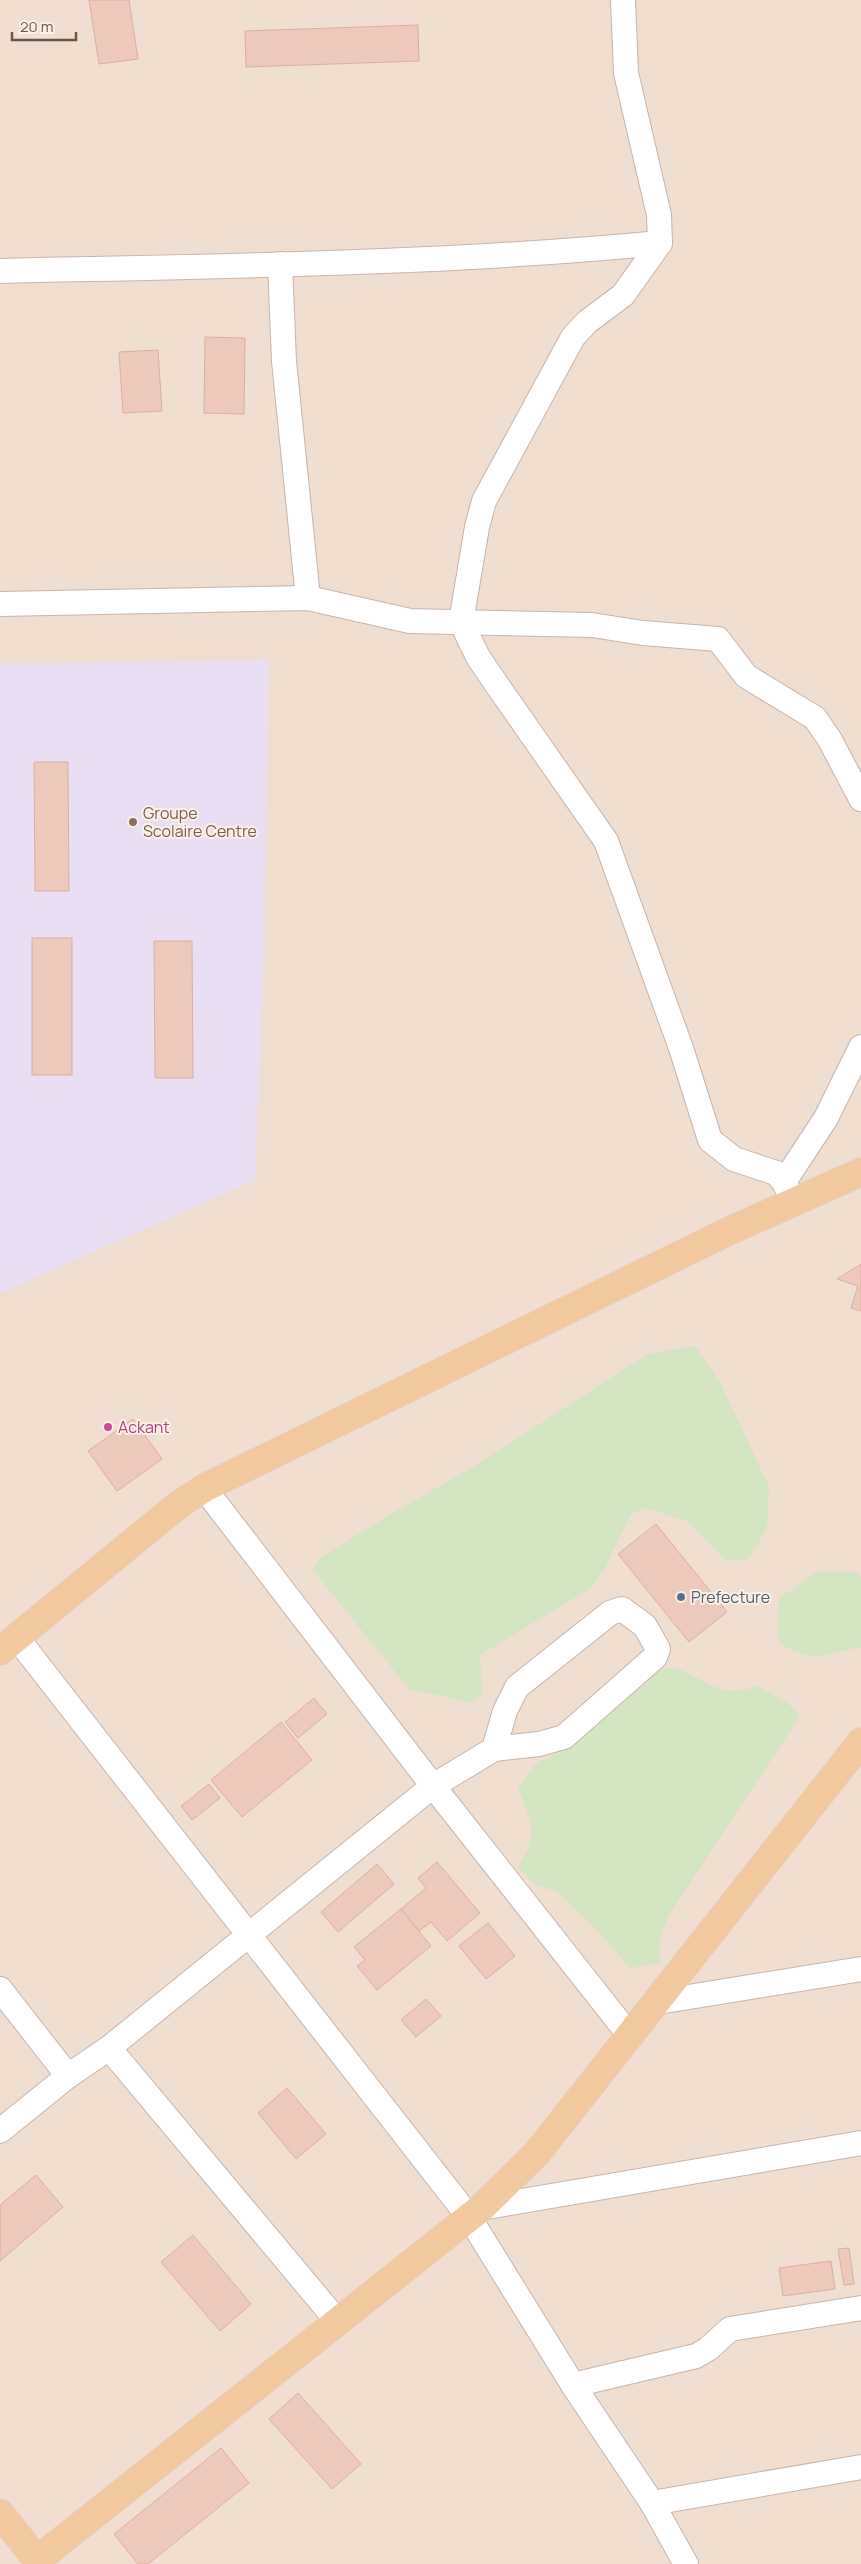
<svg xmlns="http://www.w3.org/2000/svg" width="861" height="2564" viewBox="0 0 861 2564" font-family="Manrope,sans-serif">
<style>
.residential{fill:#f0ded0}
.education{fill:#eadef5}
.green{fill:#d4e5c1}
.building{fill:#ecc9bb;stroke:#ddae9d}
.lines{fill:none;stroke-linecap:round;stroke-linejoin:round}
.minor-casing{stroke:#c8b4aa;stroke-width:26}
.major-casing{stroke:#d6cfcd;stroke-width:29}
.minor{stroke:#fff;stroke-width:24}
.major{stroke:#f2c99f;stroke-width:28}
.education-dot{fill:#8d6e63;stroke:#fdf1e6;stroke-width:2}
.hotel-dot{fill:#d1479c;stroke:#fdf1e6;stroke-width:2}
.service-dot{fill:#5c6f8a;stroke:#fdf1e6;stroke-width:2}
.labels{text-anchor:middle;stroke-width:4;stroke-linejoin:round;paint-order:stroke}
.education-label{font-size:16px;fill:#785e54;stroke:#fdf1e6;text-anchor:start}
.hotel-label{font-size:16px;fill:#b23c85;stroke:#fdf1e6;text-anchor:start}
.service-label{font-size:16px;fill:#4e5e75;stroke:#fdf1e6;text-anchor:start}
</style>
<rect width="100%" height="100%" fill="#f9ede1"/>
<rect class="residential" x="0" y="0" width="861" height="2564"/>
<path class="education" d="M269,660L263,981L255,1180L0,1293V664Z"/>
<g class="green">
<path d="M695,1346L720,1382L769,1487L767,1529L747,1560H725L686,1521L646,1508L631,1514L605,1568L591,1588L480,1655L482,1693L473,1703L409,1689L313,1570L319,1559L381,1520L473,1467L648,1354Z"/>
<path d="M818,1571L857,1572L861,1578V1647C822,1654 818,1664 779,1644L777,1624L780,1596C794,1591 805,1579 818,1571Z"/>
<path d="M654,1668C662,1669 673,1667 681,1670C710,1683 723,1699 757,1686L787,1702L800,1716L669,1915L660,1938V1963L630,1968L603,1936L558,1892L536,1885L518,1867C540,1833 532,1823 518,1789L536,1763L558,1753Z"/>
</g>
<g class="building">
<path d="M89,0H129L138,59L99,64Z"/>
<path d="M418,25L419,61L246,67L245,31Z"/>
<path d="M205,337L245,338L244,414L204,413Z"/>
<path d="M158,350L162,411L123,413L119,352Z"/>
<path d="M34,762H68L69,891H35Z"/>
<rect x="32" y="938" width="40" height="137"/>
<path d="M154,941H192L193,1078H155Z"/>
<path d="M861,1264V1311L851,1308L858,1286L837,1279Z"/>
<path d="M133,1419L162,1459L117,1491L88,1451Z"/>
<path d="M656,1524L727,1612L689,1642L618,1554Z"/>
<path d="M314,1698L327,1714L298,1738L285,1722Z"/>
<path d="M281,1722L312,1760L242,1817L211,1780Z"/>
<path d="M209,1784L220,1798L192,1820L181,1806Z"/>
<path d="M437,1862L480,1913L447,1941L431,1922L419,1931L401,1909L426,1888L418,1878Z"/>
<path d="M377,1864L394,1884L338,1932L321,1912Z"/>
<path d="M401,1909L431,1946L377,1990L357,1966L365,1960L354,1947Z"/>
<path d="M488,1923L515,1956L486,1979L459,1946Z"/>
<path d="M426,1999L441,2016L416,2037L401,2020Z"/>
<path d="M287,2088L326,2134L296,2159L258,2113Z"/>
<path d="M36,2175L63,2207L0,2261V2205Z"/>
<path d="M193,2235L251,2304L220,2331L161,2262Z"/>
<path d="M849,2248L854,2284L844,2285L838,2249Z"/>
<path d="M831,2261L835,2289L783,2296L779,2268Z"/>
<path d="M298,2393L361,2464L332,2489L269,2419Z"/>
<path d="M221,2448L249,2483L148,2564H138L114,2534Z"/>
</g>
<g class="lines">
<defs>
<g id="minor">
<path d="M623,0L626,73L659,215L660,243L623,295L587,322L573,337L484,501L477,527L461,622L478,657L497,685L606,841L681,1048L710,1140L734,1159L776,1173L784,1182L793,1201"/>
<path d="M280,264L284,361L308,598"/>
<path d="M0,271C220,266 441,264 660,243"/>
<path d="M0,604L308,598L410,621L592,625L643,633L718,639L746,676L815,718L830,740L861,799"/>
<path d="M784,1182L826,1118L861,1047"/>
<path d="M204,1488L433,1786L630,2036"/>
<path d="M17,1638L469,2217L573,2385L652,2503L686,2564"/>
<path d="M0,1989L68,2076"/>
<path d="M658,2002L861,1969"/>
<path d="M109,2048L338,2322"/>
<path d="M0,2131L68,2076L109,2048L433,1786L494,1749L539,1744L564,1737L655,1657L658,1649L645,1626L622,1609L610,1613L517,1687L505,1711L494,1749"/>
<path d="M481,2208L861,2143"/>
<path d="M573,2385L696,2356L708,2349L730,2329L861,2308"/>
<path d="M652,2503L861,2467"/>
</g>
<g id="major">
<path d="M0,1651L177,1506L204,1488L729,1231L861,1172"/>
<path d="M0,2513L37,2560L481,2208L537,2153L861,1742"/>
</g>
</defs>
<use href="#minor" class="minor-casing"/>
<use href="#major" class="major-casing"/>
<use href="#minor" class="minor"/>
<use href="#major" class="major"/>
</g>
<circle class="education-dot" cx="133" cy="822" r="5"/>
<circle class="hotel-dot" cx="108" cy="1427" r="5"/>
<circle class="service-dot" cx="681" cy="1597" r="5"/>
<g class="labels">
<g class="education-label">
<text x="143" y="819">Groupe<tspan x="143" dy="18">Scolaire Centre</tspan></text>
</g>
<g class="hotel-label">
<text x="118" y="1433">Ackant</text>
</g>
<g class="service-label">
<text x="691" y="1603">Prefecture</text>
</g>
</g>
<path d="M12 32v8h64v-8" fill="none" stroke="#6e534b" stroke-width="2.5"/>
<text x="20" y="32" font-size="15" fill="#6e534b" stroke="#fdf1e6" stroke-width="4" paint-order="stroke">20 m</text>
</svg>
